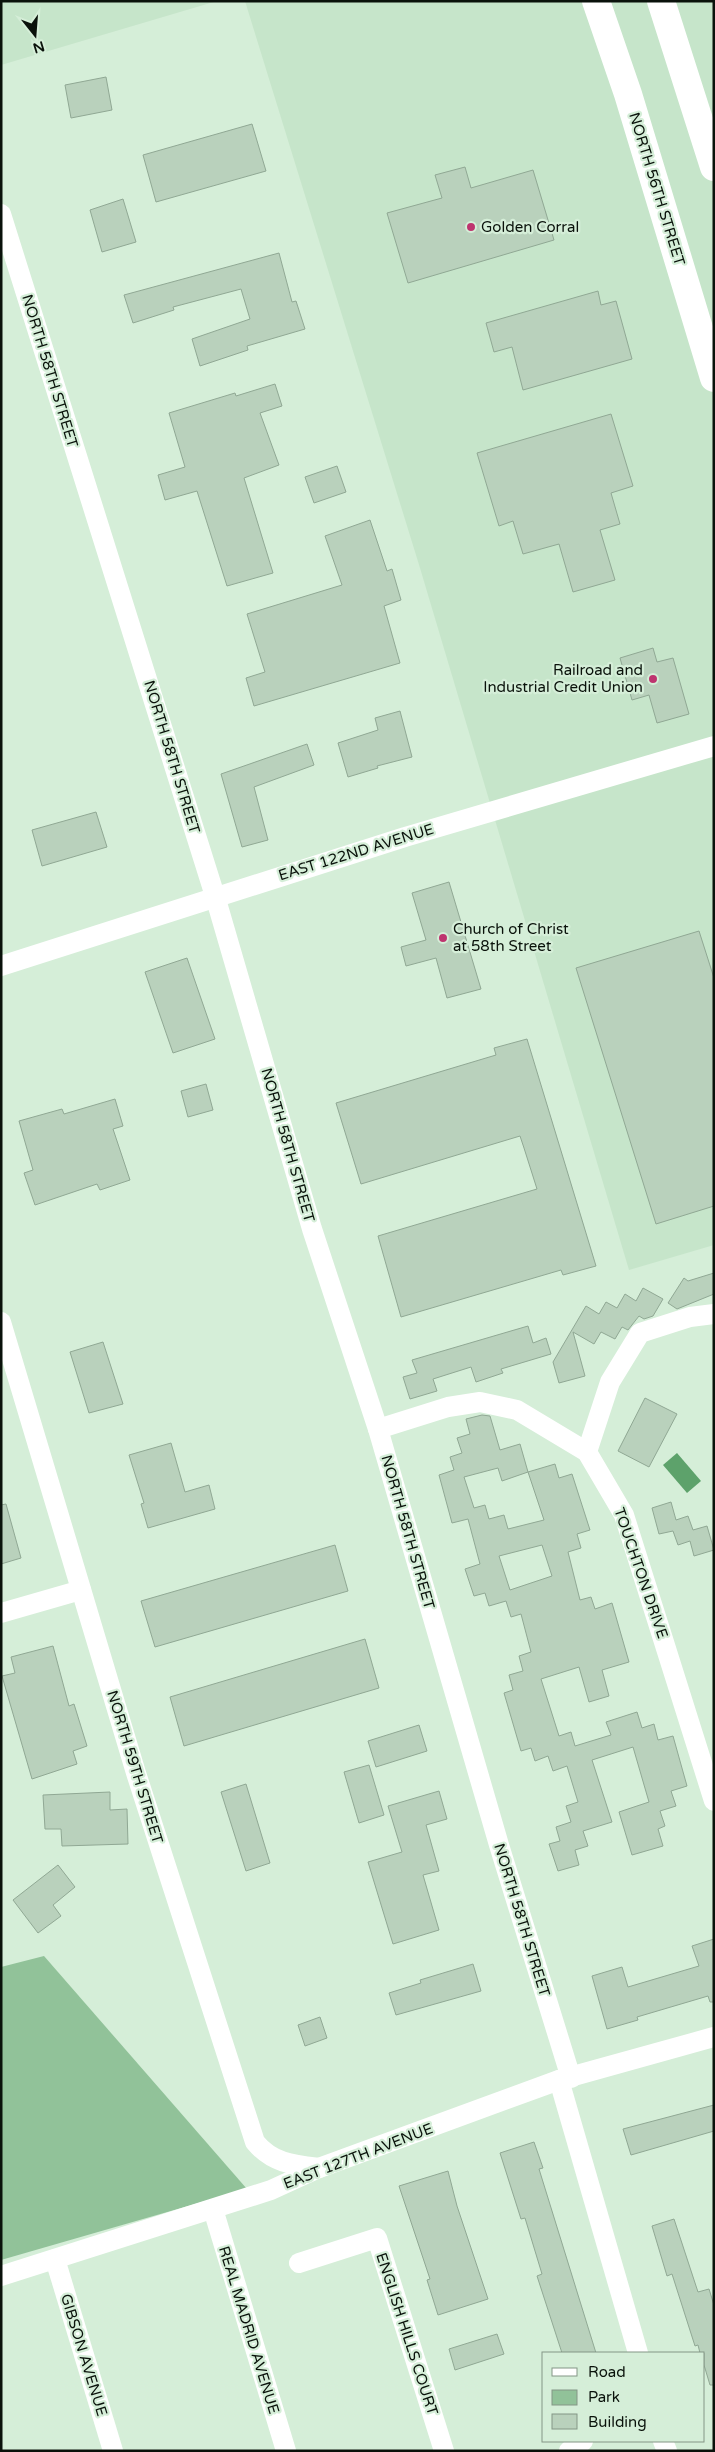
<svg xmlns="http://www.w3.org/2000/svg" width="715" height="2452" viewBox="0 0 715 2452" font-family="'Varela Round',sans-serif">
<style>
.built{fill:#c6e5ca}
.green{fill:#91c299}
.water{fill:#5da26b}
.building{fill:#b9d1bc;stroke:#90a894;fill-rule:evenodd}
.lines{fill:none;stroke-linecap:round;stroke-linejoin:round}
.street{stroke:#fff;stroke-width:20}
.secondary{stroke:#fff;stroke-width:28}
.poi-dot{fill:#be346f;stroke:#d5eed8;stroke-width:2}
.labels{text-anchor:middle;stroke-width:4.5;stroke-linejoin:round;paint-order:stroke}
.street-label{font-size:15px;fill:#0a120b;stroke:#d5eed8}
.poi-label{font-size:15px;fill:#0a120b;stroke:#d5eed8;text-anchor:start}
</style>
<rect width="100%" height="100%" fill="#d5eed8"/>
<g class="built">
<path d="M1,1H217L1,65Z"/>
<path d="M245,1H714V1245L629,1270L420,568Z"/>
</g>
<path class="green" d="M44,1956L247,2189L1,2260V1967Z"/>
<path class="water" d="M677,1453L701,1481L687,1493L663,1465Z"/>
<g class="building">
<path d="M106,77L112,110L71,118L65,85Z"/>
<path d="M252,124L266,171L156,202L143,155Z"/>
<path d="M465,167L471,188L533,170L554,240L408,283L387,213L442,198L435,175Z"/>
<path d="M123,199L136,242L102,252L90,210Z"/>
<path d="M279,253L292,302L296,301L305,329L247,346L248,350L200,366L192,339L250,319L241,289L173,307L174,310L133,323L124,295Z"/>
<path d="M598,291L601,305L616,301L632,359L523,390L512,347L494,352L486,323Z"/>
<path d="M275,384L282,406L260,413L279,465L244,478L273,573L227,586L197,491L165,500L158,475L185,467L169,413L235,393L236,396Z"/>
<path d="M611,414L633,486L611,493L620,524L600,530L615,580L573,592L559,544L523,554L513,521L499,526L477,453Z"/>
<path d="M337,466L346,492L314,503L305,477Z"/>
<path d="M370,520L387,571L392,569L401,600L384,606L400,663L254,706L246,678L265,672L247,614L342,585L325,536Z"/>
<path d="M653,648L657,662L673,658L689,714L657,723L649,695L632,700L620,658Z"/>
<path d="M400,711L412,757L377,766L378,768L348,777L338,743L378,730L375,718Z"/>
<path d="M307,744L314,765L254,787L268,840L242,847L221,774Z"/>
<path d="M96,812L107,847L42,866L32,830Z"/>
<path d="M449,882L481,989L447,998L436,958L406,966L401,947L426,940L412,893Z"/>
<path d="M699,931L714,978V1206L656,1224L576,968Z"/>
<path d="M187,958L215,1039L173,1053L145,972Z"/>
<path d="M527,1039L596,1266L563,1275L561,1270L401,1317L378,1236L537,1189L524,1148L520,1136L361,1184L336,1103L496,1055L494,1048Z"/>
<path d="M206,1084L213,1110L188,1117L181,1091Z"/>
<path d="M115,1099L123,1126L113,1129L130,1180L100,1190L97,1184L35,1205L24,1173L33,1170L19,1121L62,1109L64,1114Z"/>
<path d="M714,1273V1294L677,1309L668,1303L684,1278L688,1281Z"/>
<path d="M643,1288L663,1299L653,1316L644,1319L639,1316L628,1330L622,1327L615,1339L601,1332L594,1344L573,1332L585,1376L559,1383L553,1362L586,1306L599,1314L606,1302L617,1308L625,1294L636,1301Z"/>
<path d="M528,1326L533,1343L546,1338L551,1354L501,1369L503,1373L476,1382L471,1367L433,1379L437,1391L410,1399L403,1377L417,1373L412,1360Z"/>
<path d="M103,1342L123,1404L89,1413L70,1352Z"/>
<path d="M645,1398L677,1414L649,1467L618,1451Z"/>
<path d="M482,1415L490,1416L500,1450L520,1444L528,1472L502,1481L498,1468L464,1477L474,1508L485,1505L489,1519L504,1515L508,1529L544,1520L528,1472L555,1464L559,1478L572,1474L590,1530L577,1534L581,1548L568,1552L580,1600L591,1597L595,1609L612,1603L629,1662L602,1670L609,1696L589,1702L579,1667L541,1679L559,1736L571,1732L575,1746L611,1735L606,1722L637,1712L642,1728L654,1724L658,1740L673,1736L687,1786L671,1791L676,1806L660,1811L665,1826L658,1829L663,1846L632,1855L619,1812L649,1802L633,1747L592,1760L612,1822L583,1831L588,1846L575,1850L579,1865L558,1871L549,1844L560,1841L556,1827L571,1822L566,1806L578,1802L567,1766L553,1771L548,1756L535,1761L531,1748L521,1751L504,1693L513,1690L509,1675L523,1671L519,1656L531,1652L521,1614L511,1617L506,1601L489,1606L485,1593L474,1596L465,1569L480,1564L468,1519L452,1523L439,1475L454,1470L450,1457L462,1453L457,1438L470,1434L466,1419ZM542,1545L552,1576L510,1590L499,1556Z"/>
<path d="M171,1443L185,1492L209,1485L215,1509L148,1528L141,1504L144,1503L129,1455Z"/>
<path d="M671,1502L676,1520L688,1516L693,1530L707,1526L714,1550L694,1556L690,1541L678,1545L673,1531L659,1534L652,1508Z"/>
<path d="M6,1504L21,1558L1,1564V1505Z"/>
<path d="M335,1545L348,1591L155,1647L141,1601Z"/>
<path d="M365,1639L379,1688L184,1746L170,1697Z"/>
<path d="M53,1646L69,1706L74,1704L87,1746L73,1751L77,1764L32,1779L2,1676L15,1673L11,1657Z"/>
<path d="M419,1725L427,1751L376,1767L368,1741Z"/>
<path d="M369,1765L384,1815L359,1823L344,1772Z"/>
<path d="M246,1784L270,1863L246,1871L221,1792Z"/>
<path d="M439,1791L447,1819L426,1825L439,1871L423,1875L439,1930L393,1944L368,1862L402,1852L388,1806Z"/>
<path d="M110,1792V1810L127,1809L128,1844L62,1846L61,1829H45L43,1795Z"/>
<path d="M58,1865L75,1887L53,1905L61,1916L38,1933L13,1900Z"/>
<path d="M714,1939V2002H710L708,1996L637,2017L638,2020L607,2029L592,1976L622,1967L628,1987L699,1966L692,1946Z"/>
<path d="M473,1964L481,1991L396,2015L389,1993L421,1983L420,1980Z"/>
<path d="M320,2017L327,2038L305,2046L298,2025Z"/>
<path d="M714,2105V2131L631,2155L623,2129Z"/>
<path d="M534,2142L543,2168L539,2169L596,2353H562L537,2276L542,2274L525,2218L521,2219L500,2153Z"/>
<path d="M448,2171L457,2206L488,2299L438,2315L427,2280L430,2279L399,2186Z"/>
<path d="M674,2219L698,2292L709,2289L714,2305V2385H710L704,2365V2353H700L698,2345L695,2346L672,2274L667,2276L652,2226Z"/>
<path d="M497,2334L504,2354L455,2370L449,2349Z"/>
</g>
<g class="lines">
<g class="street">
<path d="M1,214L215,896L312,1229L378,1429L499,1845L571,2078"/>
<path d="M1,966L405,837L714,746"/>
<path d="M1,1322L136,1773L255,2142C272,2163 293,2165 319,2168"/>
<path d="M378,1429L448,1407L480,1402L517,1410L587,1452L624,1515L714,1801"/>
<path d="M587,1452L610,1382L640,1333L690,1317L714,1314"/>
<path d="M1,1613L81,1590"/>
<path d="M559,2080L638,2353"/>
<path d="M213,2209L286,2451"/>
<path d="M55,2259L113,2451"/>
<path d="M299,2263L377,2238L444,2451"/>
<path d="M1,2276L271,2190L319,2168L559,2080L714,2037"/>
<path d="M663,2441L667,2451"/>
<path d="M569,2451L583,2441"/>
</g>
<g class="secondary">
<path d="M596,1L628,94L714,378"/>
<path d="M661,1L714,167"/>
</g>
</g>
<g class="poi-dot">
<circle cx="471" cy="227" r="5"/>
<circle cx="653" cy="679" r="5"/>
<circle cx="443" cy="938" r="5"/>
</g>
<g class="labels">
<g class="street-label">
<text transform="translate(657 189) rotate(73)" y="5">NORTH 56TH STREET</text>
<text transform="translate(50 371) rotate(73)" y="5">NORTH 58TH STREET</text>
<text transform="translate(172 757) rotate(73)" y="5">NORTH 58TH STREET</text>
<text transform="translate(356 852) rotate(-17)" y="5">EAST 122ND AVENUE</text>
<text transform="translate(288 1145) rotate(74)" y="5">NORTH 58TH STREET</text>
<text transform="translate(408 1532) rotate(74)" y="5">NORTH 58TH STREET</text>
<text transform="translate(641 1573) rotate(71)" y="5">TOUCHTON DRIVE</text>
<text transform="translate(135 1767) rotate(73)" y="5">NORTH 59TH STREET</text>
<text transform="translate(522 1920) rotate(73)" y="5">NORTH 58TH STREET</text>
<text transform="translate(358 2156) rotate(-21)" y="5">EAST 127TH AVENUE</text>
<text transform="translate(249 2330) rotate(73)" y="5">REAL MADRID AVENUE</text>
<text transform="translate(407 2334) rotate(72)" y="5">ENGLISH HILLS COURT</text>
<text transform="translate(84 2355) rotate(73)" y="5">GIBSON AVENUE</text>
</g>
<g class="poi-label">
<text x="481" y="232">Golden Corral</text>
<text x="643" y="675" text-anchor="end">Railroad and<tspan x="643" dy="17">Industrial Credit Union</tspan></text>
<text x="453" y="934">Church of Christ<tspan x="453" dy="17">at 58th Street</tspan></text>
</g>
</g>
<rect width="715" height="2452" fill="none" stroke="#0a120b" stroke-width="5"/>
<rect x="542" y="2352" width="162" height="90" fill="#d5eed8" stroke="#849686"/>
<rect x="552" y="2368" width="25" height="8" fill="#ffffff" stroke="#849686"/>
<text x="588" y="2377" font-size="15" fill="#0a120b">Road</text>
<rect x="552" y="2390" width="25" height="15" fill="#91c299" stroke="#849686"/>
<text x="588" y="2402" font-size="15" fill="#0a120b">Park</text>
<rect x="552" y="2414" width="25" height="15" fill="#b9d1bc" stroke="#849686"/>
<text x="588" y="2427" font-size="15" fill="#0a120b">Building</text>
<g transform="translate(35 35) rotate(163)" stroke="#d5eed8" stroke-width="4" paint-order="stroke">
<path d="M0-4L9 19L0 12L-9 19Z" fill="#0a120b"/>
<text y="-8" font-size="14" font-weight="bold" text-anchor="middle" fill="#0a120b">N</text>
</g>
</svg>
